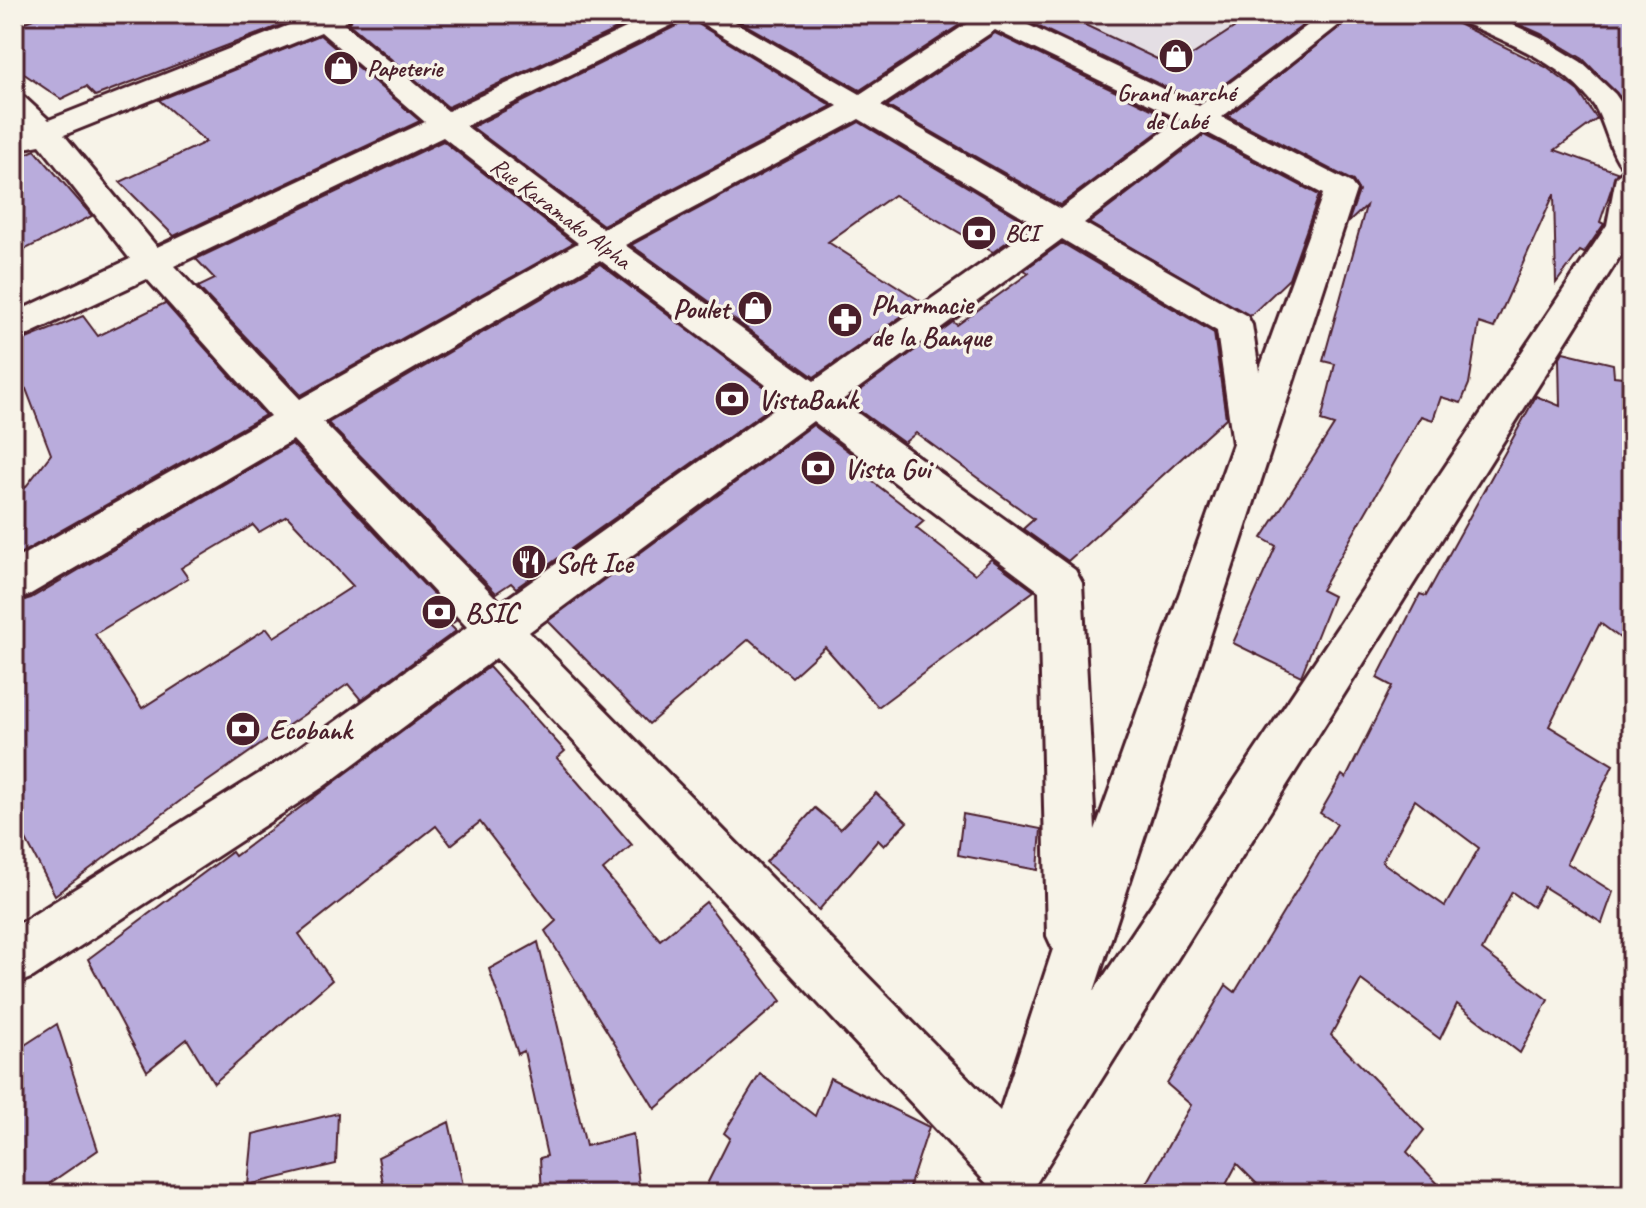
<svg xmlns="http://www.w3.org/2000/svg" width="1646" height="1208" viewBox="0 0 1646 1208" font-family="Caveat,sans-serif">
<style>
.built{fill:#e4dee4}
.building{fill:#b9acdc;stroke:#4a1f2b;stroke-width:2;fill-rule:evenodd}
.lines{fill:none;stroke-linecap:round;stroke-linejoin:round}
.minor-casing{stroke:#4a1f2b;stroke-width:6}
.minor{fill:#f7f3e8;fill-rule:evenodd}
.labels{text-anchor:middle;stroke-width:7;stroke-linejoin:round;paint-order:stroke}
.far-poi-label{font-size:24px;font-weight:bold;fill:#4a1f2b;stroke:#f7f3e8;text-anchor:start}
.far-street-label{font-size:24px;fill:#4a1f2b;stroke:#f7f3e8}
.poi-label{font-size:28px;font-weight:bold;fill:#4a1f2b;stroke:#f7f3e8;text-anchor:start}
</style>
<rect width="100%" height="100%" fill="#f7f3e8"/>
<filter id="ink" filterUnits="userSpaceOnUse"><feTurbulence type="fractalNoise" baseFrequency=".0125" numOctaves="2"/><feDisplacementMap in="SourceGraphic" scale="16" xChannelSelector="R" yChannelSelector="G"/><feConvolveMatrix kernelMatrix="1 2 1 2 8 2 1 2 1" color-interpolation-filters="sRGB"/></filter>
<g filter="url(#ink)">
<path class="built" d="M1014,14H1308L1191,98Z"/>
<g class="building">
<path d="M47,14H301L302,17L95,96L86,87L61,99L14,67V26Z"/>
<path d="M357,14H649L448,107L348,23Z"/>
<path d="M727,14H968L970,18L860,90Z"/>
<path d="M1012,14H1062L1174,67L1255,14H1318L1199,103Z"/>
<path d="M1356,14H1450L1456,23L1546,67L1578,91L1597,119L1555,150L1617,172L1600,222L1604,224L1584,253L1580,251L1556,283L1554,194L1494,328L1479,323L1469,384L1461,403L1441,397L1433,420L1421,416L1321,590L1333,596L1301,676L1233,643L1276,546L1262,538L1334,425L1321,421L1335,364L1323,361L1366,206L1348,223L1359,191L1353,181L1228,116Z"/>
<path d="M1496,14H1632V93L1623,100L1583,59L1541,34Z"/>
<path d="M690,19L832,106L603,225L472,127Z"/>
<path d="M995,33L1174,120L1060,205L887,106Z"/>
<path d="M320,35L420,121L174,236L120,182L206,142L159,100Z"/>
<path d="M859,122L1031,225L993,252L894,195L828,242L922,302L814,377L631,245Z"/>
<path d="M1204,135L1319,195L1289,279L1250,316L1089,223Z"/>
<path d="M443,141L573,243L301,395L198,287L215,279L196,259Z"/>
<path d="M35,150L92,216L14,255V159Z"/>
<path d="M1062,243L1214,333L1226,418L1068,561L1023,529L1034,519L916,433L904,443L846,401L953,322L957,325L1029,273L1024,270Z"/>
<path d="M600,264L781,400L516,588L511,583L496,593L328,423Z"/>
<path d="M165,303L265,415L14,557V502L51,454L26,389L14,395V344L83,316L98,336Z"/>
<path d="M1563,352L1613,364L1614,376L1632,378V647L1600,623L1549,726L1613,765L1567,863L1613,892L1602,923L1544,887L1533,907L1512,892L1482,950L1548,1000L1520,1053L1457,1004L1440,1039L1361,980L1331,1035L1424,1130L1407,1152L1448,1194H1267L1237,1164L1221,1194H1141L1191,1105L1167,1084L1226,985L1235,992L1337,824L1320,813L1342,775L1346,778L1392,686L1377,678L1420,594L1426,596L1536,396L1560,406L1559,359ZM1415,800L1479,848L1445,906L1382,862Z"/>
<path d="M813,425L872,469L864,475L924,521L916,528L975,574L991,559L1034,591L878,707L825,647L792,677L749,639L649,724L548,621Z"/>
<path d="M292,444L457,620L450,625L456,631L361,700L348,684L188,795L55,895L24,836L14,840V603L31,598ZM287,516L353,586L274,637L267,628L142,708L95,634L188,578L181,568L253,525L259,532Z"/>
<path d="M489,667L565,751L557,758L632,845L603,870L660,940L706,902L781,1001L655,1109L545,931L556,921L480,822L451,845L436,826L299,934L332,980L214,1083L187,1039L147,1071L88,959L232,852L235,856Z"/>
<path d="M876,793L907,822L884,846L878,840L819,910L766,862L815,808L840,829Z"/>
<path d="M963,814L1041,829L1038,870L958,855Z"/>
<path d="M538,942L586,1146L633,1134L640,1194H542L540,1158L547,1156L524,1051L518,1054L489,969Z"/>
<path d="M57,1024L98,1150L34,1194H14V1052Z"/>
<path d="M760,1074L815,1116L830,1078L929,1127L907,1194H702L730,1138L724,1133Z"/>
<path d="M338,1113L336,1164L248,1185L253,1134Z"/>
<path d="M449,1122L465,1194H385L378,1157Z"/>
</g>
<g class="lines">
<defs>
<path id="minor" d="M304,14H354L343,23L448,111L656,14H721L860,94L974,19L971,14H1005L1199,106L1323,14H1353L1222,117L1351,183L1356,190L1094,991L1607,225L1616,177L1626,169C1612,163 1605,120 1593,104C1560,61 1505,41 1457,20L1453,14H1489L1540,37L1581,62L1615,94L1632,119V237L1033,1188C1017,1195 1007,1195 991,1188L496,658L323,787L33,977L14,985V927L289,755L467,627L293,440L29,595L14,600V560L270,416L147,279L14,341V313L130,259L40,145L14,150V134L25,129L14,119V94L24,97L49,120L307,18ZM690,16L838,106L603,229L466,126ZM995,30L1180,119L1060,209L881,106ZM321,32L425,122L157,247L64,135ZM859,119L1037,225L814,381L625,245ZM1204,131L1323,194L1259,371L1252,325L1247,316L1084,223ZM443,137L578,243L300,399L174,266ZM1062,239L1217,331L1233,444L1095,830L1082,583L1075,570L841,401ZM600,260L786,400L501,603L323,422ZM813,421L1039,591L1047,936L1053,949L1000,1111L529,632Z"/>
</defs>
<use href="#minor" class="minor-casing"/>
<use href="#minor" class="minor"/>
</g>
</g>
<defs>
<symbol id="shop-disc" viewBox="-11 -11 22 22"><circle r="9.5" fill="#4a1f2b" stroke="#f7f3e8"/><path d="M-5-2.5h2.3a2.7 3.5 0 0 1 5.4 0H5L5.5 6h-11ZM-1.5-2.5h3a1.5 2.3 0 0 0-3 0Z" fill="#fff"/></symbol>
<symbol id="bank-disc" viewBox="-11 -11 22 22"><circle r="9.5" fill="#4a1f2b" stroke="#f7f3e8"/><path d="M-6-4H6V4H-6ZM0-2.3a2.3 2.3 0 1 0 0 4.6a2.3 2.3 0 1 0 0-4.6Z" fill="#fff"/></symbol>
<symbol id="pharmacy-disc" viewBox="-11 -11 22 22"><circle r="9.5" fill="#4a1f2b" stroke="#f7f3e8"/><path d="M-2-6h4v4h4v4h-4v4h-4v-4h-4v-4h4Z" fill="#fff"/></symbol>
<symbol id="restaurant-disc" viewBox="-11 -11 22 22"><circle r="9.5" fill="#4a1f2b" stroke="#f7f3e8"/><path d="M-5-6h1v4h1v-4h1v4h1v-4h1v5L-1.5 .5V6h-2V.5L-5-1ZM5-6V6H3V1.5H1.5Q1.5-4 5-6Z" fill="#fff"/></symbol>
</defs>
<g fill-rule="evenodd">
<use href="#shop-disc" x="1156" y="36" width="40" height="40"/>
<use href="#shop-disc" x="321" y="48" width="40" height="40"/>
<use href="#bank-disc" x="959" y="213" width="40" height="40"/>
<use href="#shop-disc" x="735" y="288" width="40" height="40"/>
<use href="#pharmacy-disc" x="825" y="300" width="40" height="40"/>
<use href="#bank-disc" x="712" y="379" width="40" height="40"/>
<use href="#bank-disc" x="798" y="448" width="40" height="40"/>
<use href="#restaurant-disc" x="509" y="542" width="40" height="40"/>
<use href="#bank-disc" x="419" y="592" width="40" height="40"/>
<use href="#bank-disc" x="223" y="709" width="40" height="40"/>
</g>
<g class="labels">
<g class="far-poi-label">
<text x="367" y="76">Papeterie</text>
<text x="1176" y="101" text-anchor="middle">Grand marché<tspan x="1176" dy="28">de Labé</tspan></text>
<text x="1005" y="241">BCI</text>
</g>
<g class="far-street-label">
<text transform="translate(561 213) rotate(37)" y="8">Rue Karamako Alpha</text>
</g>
<g class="poi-label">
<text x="871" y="314">Pharmacie<tspan x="871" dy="32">de la Banque</tspan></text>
<text x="729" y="318" text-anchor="end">Poulet</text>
<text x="758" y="409">VistaBank</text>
<text x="844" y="478">Vista Gui</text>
<text x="555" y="572">Soft Ice</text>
<text x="465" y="622">BSIC</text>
<text x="269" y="739">Ecobank</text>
</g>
</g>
<rect width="1646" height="1208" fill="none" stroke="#f7f3e8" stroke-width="48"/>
<rect x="24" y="24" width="1598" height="1160" fill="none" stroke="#4a1f2b" stroke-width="3" filter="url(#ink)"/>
</svg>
